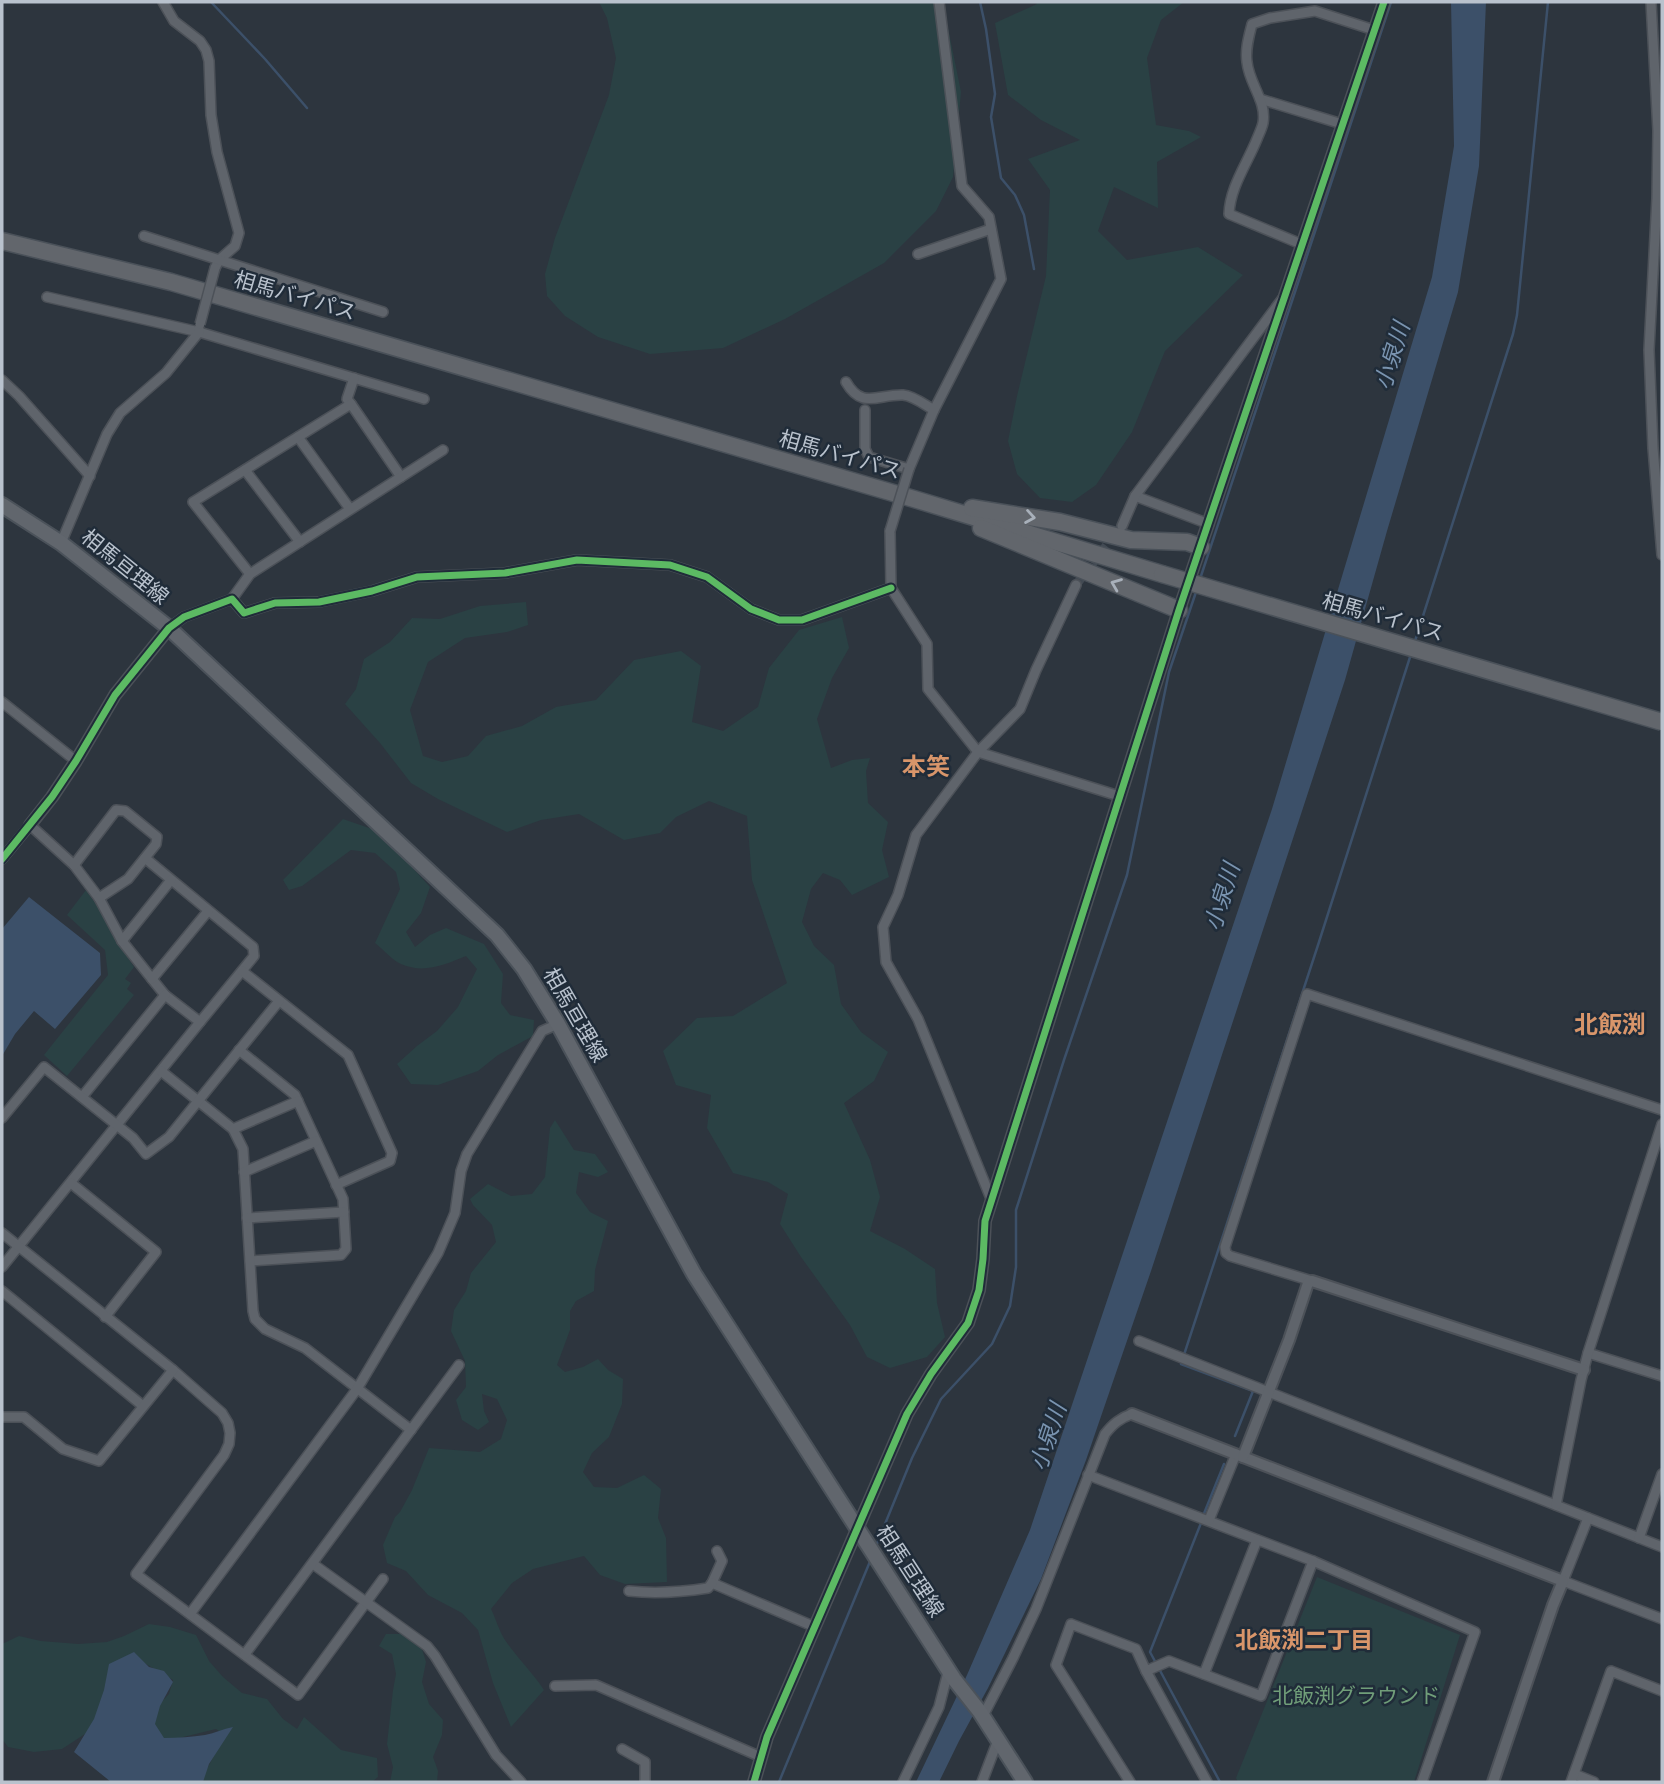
<svg xmlns="http://www.w3.org/2000/svg" width="1664" height="1784" viewBox="0 0 1664 1784" font-family="'Space Grotesk','Noto Sans JP',sans-serif">
<style>
.green{fill:#2a4144}
.water{fill:#3c5069}
.lines{fill:none;stroke-linecap:round;stroke-linejoin:round}
.stream{stroke:#3c5069;stroke-width:2.5}
.minor-tunnel{stroke:#424a53;stroke-width:9;stroke-dasharray:9 4.5;stroke-linecap:butt}
.minor-casing{stroke:#4c5158;stroke-width:12}
.tertiary-casing{stroke:#4c5158;stroke-width:14}
.primary-casing{stroke:#4b525a;stroke-width:18}
.trunk-casing{stroke:#4a5159;stroke-width:19}
.minor{stroke:#5f646b;stroke-width:9}
.tertiary{stroke:#5f646b;stroke-width:10}
.primary{stroke:#61666d;stroke-width:14}
.trunk{stroke:#62666c;stroke-width:16}
.minor-bridge-casing{stroke:#4c5158;stroke-width:12;stroke-linecap:butt}
.trunk-bridge-casing{stroke:#4a5159;stroke-width:19;stroke-linecap:butt}
.minor-bridge{stroke:#5f646b;stroke-width:9}
.trunk-bridge{stroke:#62666c;stroke-width:16}
.cycleway-casing{stroke:#202c39;stroke-width:11}
.cycleway{stroke:#5cba63;stroke-width:7}
.oneway{stroke:#a8b0ba}
.labels{text-anchor:middle;stroke-width:5;stroke-linejoin:round;paint-order:stroke}
.street-label{font-size:21px;fill:#b9c2cd;stroke:#202c39}
.park-label{font-size:21px;fill:#709e79;stroke:#202c39}
.water-label{font-size:23px;font-style:italic;fill:#7a94b0;stroke:#202c39}
.neighbourhood-label{font-size:23px;font-weight:bold;fill:#d8956a;stroke:#202c39}
.quarter-label{font-size:24px;font-weight:bold;fill:#d8956a;stroke:#202c39}
</style>
<rect width="100%" height="100%" fill="#2d353e"/>
<g class="green">
<path d="M599,2H938L947,23L961,92L953,177L936,211L884,263L785,319L723,348L650,354L598,337L565,316L547,296L545,274L555,238L609,95L616,58L607,18Z"/>
<path d="M1035,2H1184L1161,20L1147,58L1156,125L1189,131L1201,137L1157,162L1158,208L1114,187L1098,231L1127,260L1198,247L1243,275L1165,351L1132,432L1096,485L1072,502L1040,498L1017,474L1008,441L1017,396L1046,276L1050,190L1028,159L1080,140L1041,120L1008,95L995,23L1037,4Z"/>
<path d="M526,602L528,625L507,632L465,638L428,662L410,710L423,756L442,762L468,756L486,736L522,726L556,707L596,700L634,660L681,651L701,666L692,722L723,731L758,707L769,668L799,630L842,617L849,648L832,678L817,719L831,768L852,760L870,758L866,771L868,803L888,822L882,850L889,877L852,895L840,880L823,873L811,889L802,922L814,946L834,965L841,1004L861,1032L888,1052L874,1081L844,1103L870,1160L880,1197L870,1231L905,1249L935,1269L937,1303L945,1337L927,1357L890,1368L867,1357L850,1325L801,1257L780,1224L788,1194L768,1182L733,1173L707,1128L711,1095L676,1085L663,1051L697,1018L733,1016L787,983L752,880L747,816L709,801L676,817L660,833L624,840L579,814L541,820L507,832L438,799L411,783L380,743L345,704L356,689L364,659L390,642L412,618L440,619L480,606Z"/>
<path d="M343,819L372,829L399,853L430,887L421,913L406,932L415,947L430,935L446,928L484,944L503,974L501,1003L510,1015L534,1020L533,1036L498,1055L478,1071L438,1085L411,1084L397,1064L417,1046L437,1031L458,1007L477,969L466,956C444,965 424,974 401,964C392,960 383,949 375,943L400,889L396,872L375,853L351,850L302,886L289,890L283,880Z"/>
<path d="M86,890L102,913L111,933L134,967L125,979L131,983L127,989L134,995L67,1076L44,1055L108,975L105,950L67,915Z"/>
<path d="M555,1120L574,1150L595,1154L608,1172L598,1177L579,1172L576,1193L590,1212L608,1221L595,1270L594,1291L576,1301L570,1311V1330L557,1365L565,1372L583,1367L598,1359L608,1370L623,1379L622,1404L609,1437L592,1453L583,1472L594,1487L617,1488L644,1475L661,1489L658,1518L666,1538L667,1582L625,1584L600,1575L584,1556L533,1569L512,1583L491,1609C496,1619 499,1631 505,1640C517,1658 532,1672 544,1690L511,1727L493,1683L478,1630L462,1613L428,1595L406,1571L387,1563L383,1545L395,1517L400,1512L412,1490L429,1448L480,1452L501,1439L507,1420L497,1399L482,1394L484,1411L489,1422L478,1430L462,1420L456,1400L466,1387L465,1361L451,1331L454,1310L466,1291L471,1273L496,1242L492,1225L473,1205L470,1199L488,1184L511,1196L532,1194L545,1177L550,1128Z"/>
<path d="M1317,1577L1460,1635L1414,1782H1238L1236,1778Z"/>
<path d="M149,1624L170,1627L196,1635L209,1661L223,1677L242,1693L267,1699L283,1719L297,1729L304,1717L341,1750L377,1758L378,1777L372,1782H200L225,1735L216,1729L175,1739L161,1738L148,1716L169,1694L173,1680L141,1661L124,1657L109,1675L99,1713L88,1732L62,1749L34,1752L8,1747L2,1739V1644L19,1636L41,1641L78,1644L107,1642L124,1636Z"/>
<path d="M386,1634H403L421,1646L426,1662L422,1682L429,1704L443,1720L442,1735L433,1757L438,1771L437,1782H390L393,1767L387,1744L393,1690L396,1674L392,1654L379,1646Z"/>
</g>
<g class="water">
<path d="M1451,2H1486L1479,166L1458,292L1387,531L1345,680L1151,1271L1086,1460L1041,1579L988,1688L959,1741L939,1782H916L967,1675L1030,1530L1272,809L1432,277L1454,146Z"/>
<path d="M29,897L100,953L101,975L55,1029L34,1011L15,1034L2,1056V929Z"/>
<path d="M134,1652L149,1667L164,1671L173,1682L160,1706L155,1724L164,1738C178,1738 192,1737 205,1735C215,1733 223,1729 233,1727L209,1764L203,1782H111L74,1752L94,1719L104,1690L109,1664Z"/>
</g>
<g class="lines">
<g class="stream">
<path d="M211,2L265,59L307,108"/>
<path d="M980,2L986,29L995,94L991,117L1001,178L1015,195L1024,215L1034,269"/>
<path d="M1200,579L1391,2"/>
<path d="M1415,641L1513,334L1517,315L1548,2"/>
<path d="M1235,1436L1253,1391L1181,1364L1319,942L1411,654"/>
<path d="M1203,1516L1224,1464"/>
<path d="M1201,1523L1150,1652L1220,1782"/>
<path d="M876,1546L912,1458L941,1399L992,1344L1010,1306L1016,1267V1210L1064,1060L1127,875L1169,672L1196,592"/>
<path d="M779,1782L871,1559"/>
</g>
<path class="minor-tunnel" d="M1076,585L1116,533"/>
<defs>
<g id="minor">
<path d="M163,2L174,21L200,41L206,50L209,61L211,115L217,152L239,233L235,246L219,260L215,268"/>
<path d="M1651,2L1658,131L1657,198L1649,350L1653,448L1662,555"/>
<path d="M1260,99L1342,124"/>
<path d="M144,236L383,312"/>
<path d="M1301,244L1229,214C1230,187 1247,164 1257,139C1259,134 1262,128 1263,123C1267,101 1249,84 1247,62C1245,49 1249,36 1252,24L1270,18L1315,11L1374,30"/>
<path d="M918,254L991,229"/>
<path d="M47,297L199,332L424,399"/>
<path d="M2,380L19,396L90,476"/>
<path d="M846,382C862,410 878,394 903,395C914,396 925,405 934,410"/>
<path d="M351,404L347,399L354,378"/>
<path d="M865,410V449L869,457L909,469L934,410L1001,279L989,217L962,186L939,2"/>
<path d="M298,437L350,509"/>
<path d="M245,470L300,542"/>
<path d="M1135,496L1209,524"/>
<path d="M1122,526L1135,496L1283,298"/>
<path d="M890,531L891,588L927,644L928,689L978,752L1119,796"/>
<path d="M61,543L107,434L120,413L166,373L199,332V329"/>
<path d="M250,574L193,502L351,404L401,477"/>
<path d="M232,599L250,574L443,450"/>
<path d="M169,628L184,617L232,599L244,613L275,603L319,602L372,591L417,577L505,573L577,560L670,565L707,577L751,609L779,620H802L891,588"/>
<path d="M2,702L76,761"/>
<path d="M145,858L253,947L254,956L200,1022"/>
<path d="M2,859L30,825L74,865L99,898L122,941L152,979L165,995L200,1022L2,1267"/>
<path d="M74,865L116,810L125,811L157,837L156,844L128,879L99,898"/>
<path d="M122,941L171,880"/>
<path d="M242,971L348,1055L392,1153L390,1161L336,1185"/>
<path d="M152,979L208,911"/>
<path d="M239,1050L295,1095L343,1199L346,1249L341,1255L250,1261"/>
<path d="M161,1071L233,1129L243,1149L253,1311L255,1319L265,1329L305,1348L411,1430"/>
<path d="M82,1097L165,995"/>
<path d="M2,1118L44,1067L133,1138L146,1154L169,1137L279,1001"/>
<path d="M233,1129L298,1101"/>
<path d="M244,1172L316,1141"/>
<path d="M71,1183L156,1252L105,1317"/>
<path d="M992,1201L918,1019L886,962L883,927L898,895L916,835L978,752L1020,709L1036,670L1076,585"/>
<path d="M247,1218L344,1212"/>
<path d="M2,1233L173,1370L222,1413L228,1423L230,1433L229,1444L224,1455L136,1574L298,1695L383,1579"/>
<path d="M1312,1281L1230,1256L1226,1253L1225,1247L1307,994L1662,1110"/>
<path d="M2,1291L143,1406"/>
<path d="M1139,1341L1662,1547"/>
<path d="M1588,1353L1662,1376"/>
<path d="M2,1417H24L63,1449L99,1461L173,1370"/>
<path d="M1088,1475L1313,1561L1475,1632L1422,1782"/>
<path d="M1556,1505L1581,1380L1588,1353L1662,1124"/>
<path d="M1588,1518L1563,1581L1662,1619"/>
<path d="M1209,1520L1236,1454"/>
<path d="M1639,1538L1662,1474"/>
<path d="M717,1551L722,1561L712,1583L815,1627"/>
<path d="M313,1564L427,1646L435,1656L496,1755L521,1782"/>
<path d="M629,1591C656,1594 682,1592 708,1588L712,1583"/>
<path d="M190,1614L357,1389L438,1253L455,1213L461,1171L467,1154L542,1031L558,1024"/>
<path d="M245,1654L459,1365"/>
<path d="M1146,1671L1169,1661L1261,1696L1313,1561"/>
<path d="M1204,1674L1257,1540"/>
<path d="M555,1686L596,1685L761,1757"/>
<path d="M983,1716L1013,1658L1036,1609L1105,1434C1113,1424 1120,1418 1132,1414"/>
<path d="M622,1749L645,1762V1782"/>
<path d="M1574,1774L1594,1782"/>
<path d="M903,1782L939,1707L948,1672"/>
<path d="M982,1782L998,1740"/>
<path d="M1130,1782L1056,1665L1071,1624L1136,1649L1146,1671L1207,1782"/>
<path d="M1571,1782L1611,1671L1662,1691"/>
</g>
<g id="tertiary">
<path d="M30,825L52,797L76,761L115,695L169,628"/>
<path d="M1132,1414L1563,1581L1553,1605L1493,1782"/>
<path d="M1243,1457L1289,1340L1308,1283L1312,1281L1584,1370"/>
<path d="M754,1782L767,1737L907,1414L931,1374L968,1323L979,1290L983,1259L985,1221L1179,610L1384,2"/>
</g>
<path id="primary" d="M2,505L61,543L169,628L497,935L524,969L558,1024L694,1274L954,1679L980,1712L1025,1782"/>
<g id="trunk">
<path d="M2,241L171,282L914,499L1162,574"/>
<path d="M972,508L1060,522L1131,540L1187,542L1201,547"/>
<path d="M981,528L1179,610"/>
</g>
</defs>
<use href="#minor" class="minor-casing"/>
<use href="#tertiary" class="tertiary-casing"/>
<use href="#primary" class="primary-casing"/>
<use href="#trunk" class="trunk-casing"/>
<use href="#minor" class="minor"/>
<use href="#tertiary" class="tertiary"/>
<use href="#primary" class="primary"/>
<use href="#trunk" class="trunk"/>
<defs>
<g id="minor-bridge">
<path d="M200,324L215,268"/>
<path d="M890,531L909,469"/>
</g>
<path id="trunk-bridge" d="M1162,574L1662,722"/>
</defs>
<use href="#minor-bridge" class="minor-bridge-casing"/>
<use href="#trunk-bridge" class="trunk-bridge-casing"/>
<use href="#minor-bridge" class="minor-bridge"/>
<use href="#trunk-bridge" class="trunk-bridge"/>
<defs>
<g id="cycleway">
<path d="M2,859L52,797L76,761L115,695L169,628L184,617L232,599L244,613L275,603L319,602L372,591L417,577L505,573L577,560L670,565L707,577L751,609L779,620H802L891,588"/>
<path d="M754,1782L767,1737L907,1414L931,1374L968,1323L979,1290L983,1259L985,1221L1179,610L1384,2"/>
</g>
</defs>
<use href="#cycleway" class="cycleway-casing"/>
<use href="#cycleway" class="cycleway"/>
</g>
<defs><path id="oneway-chevron" d="M-2-3.5L2.5 0L-2 3.5" fill="none" stroke-width="1.6" stroke-linecap="round" stroke-linejoin="round" transform="scale(1.75)"/></defs>
<g class="oneway">
<use href="#oneway-chevron" transform="translate(1030 517) rotate(9)"/>
<use href="#oneway-chevron" transform="translate(1116 584) rotate(-158)"/>
</g>
<g class="labels">
<g class="street-label">
<text transform="translate(295 296) rotate(16)" y="7">相馬バイパス</text>
<text transform="translate(840 455) rotate(16)" y="7">相馬バイパス</text>
<text transform="translate(125 567) rotate(39)" y="7">相馬亘理線</text>
<text transform="translate(1383 617) rotate(16)" y="7">相馬バイパス</text>
<text transform="translate(575 1015) rotate(60)" y="7">相馬亘理線</text>
<text transform="translate(910 1571) rotate(57)" y="7">相馬亘理線</text>
</g>
<g class="park-label">
<text x="1356" y="1703">北飯渕グラウンド</text>
</g>
<g class="water-label">
<text transform="translate(1392 356) rotate(-73)" y="8">小泉川</text>
<text transform="translate(1222 897) rotate(-73)" y="8">小泉川</text>
<text transform="translate(1048 1437) rotate(-72)" y="8">小泉川</text>
</g>
<g class="neighbourhood-label">
<text x="1304" y="1648">北飯渕二丁目</text>
</g>
<g class="quarter-label">
<text x="926" y="775">本笑</text>
<text x="1610" y="1033">北飯渕</text>
</g>
</g>
<rect width="1664" height="1784" fill="none" stroke="#b9c2cd" stroke-width="7"/>
</svg>
